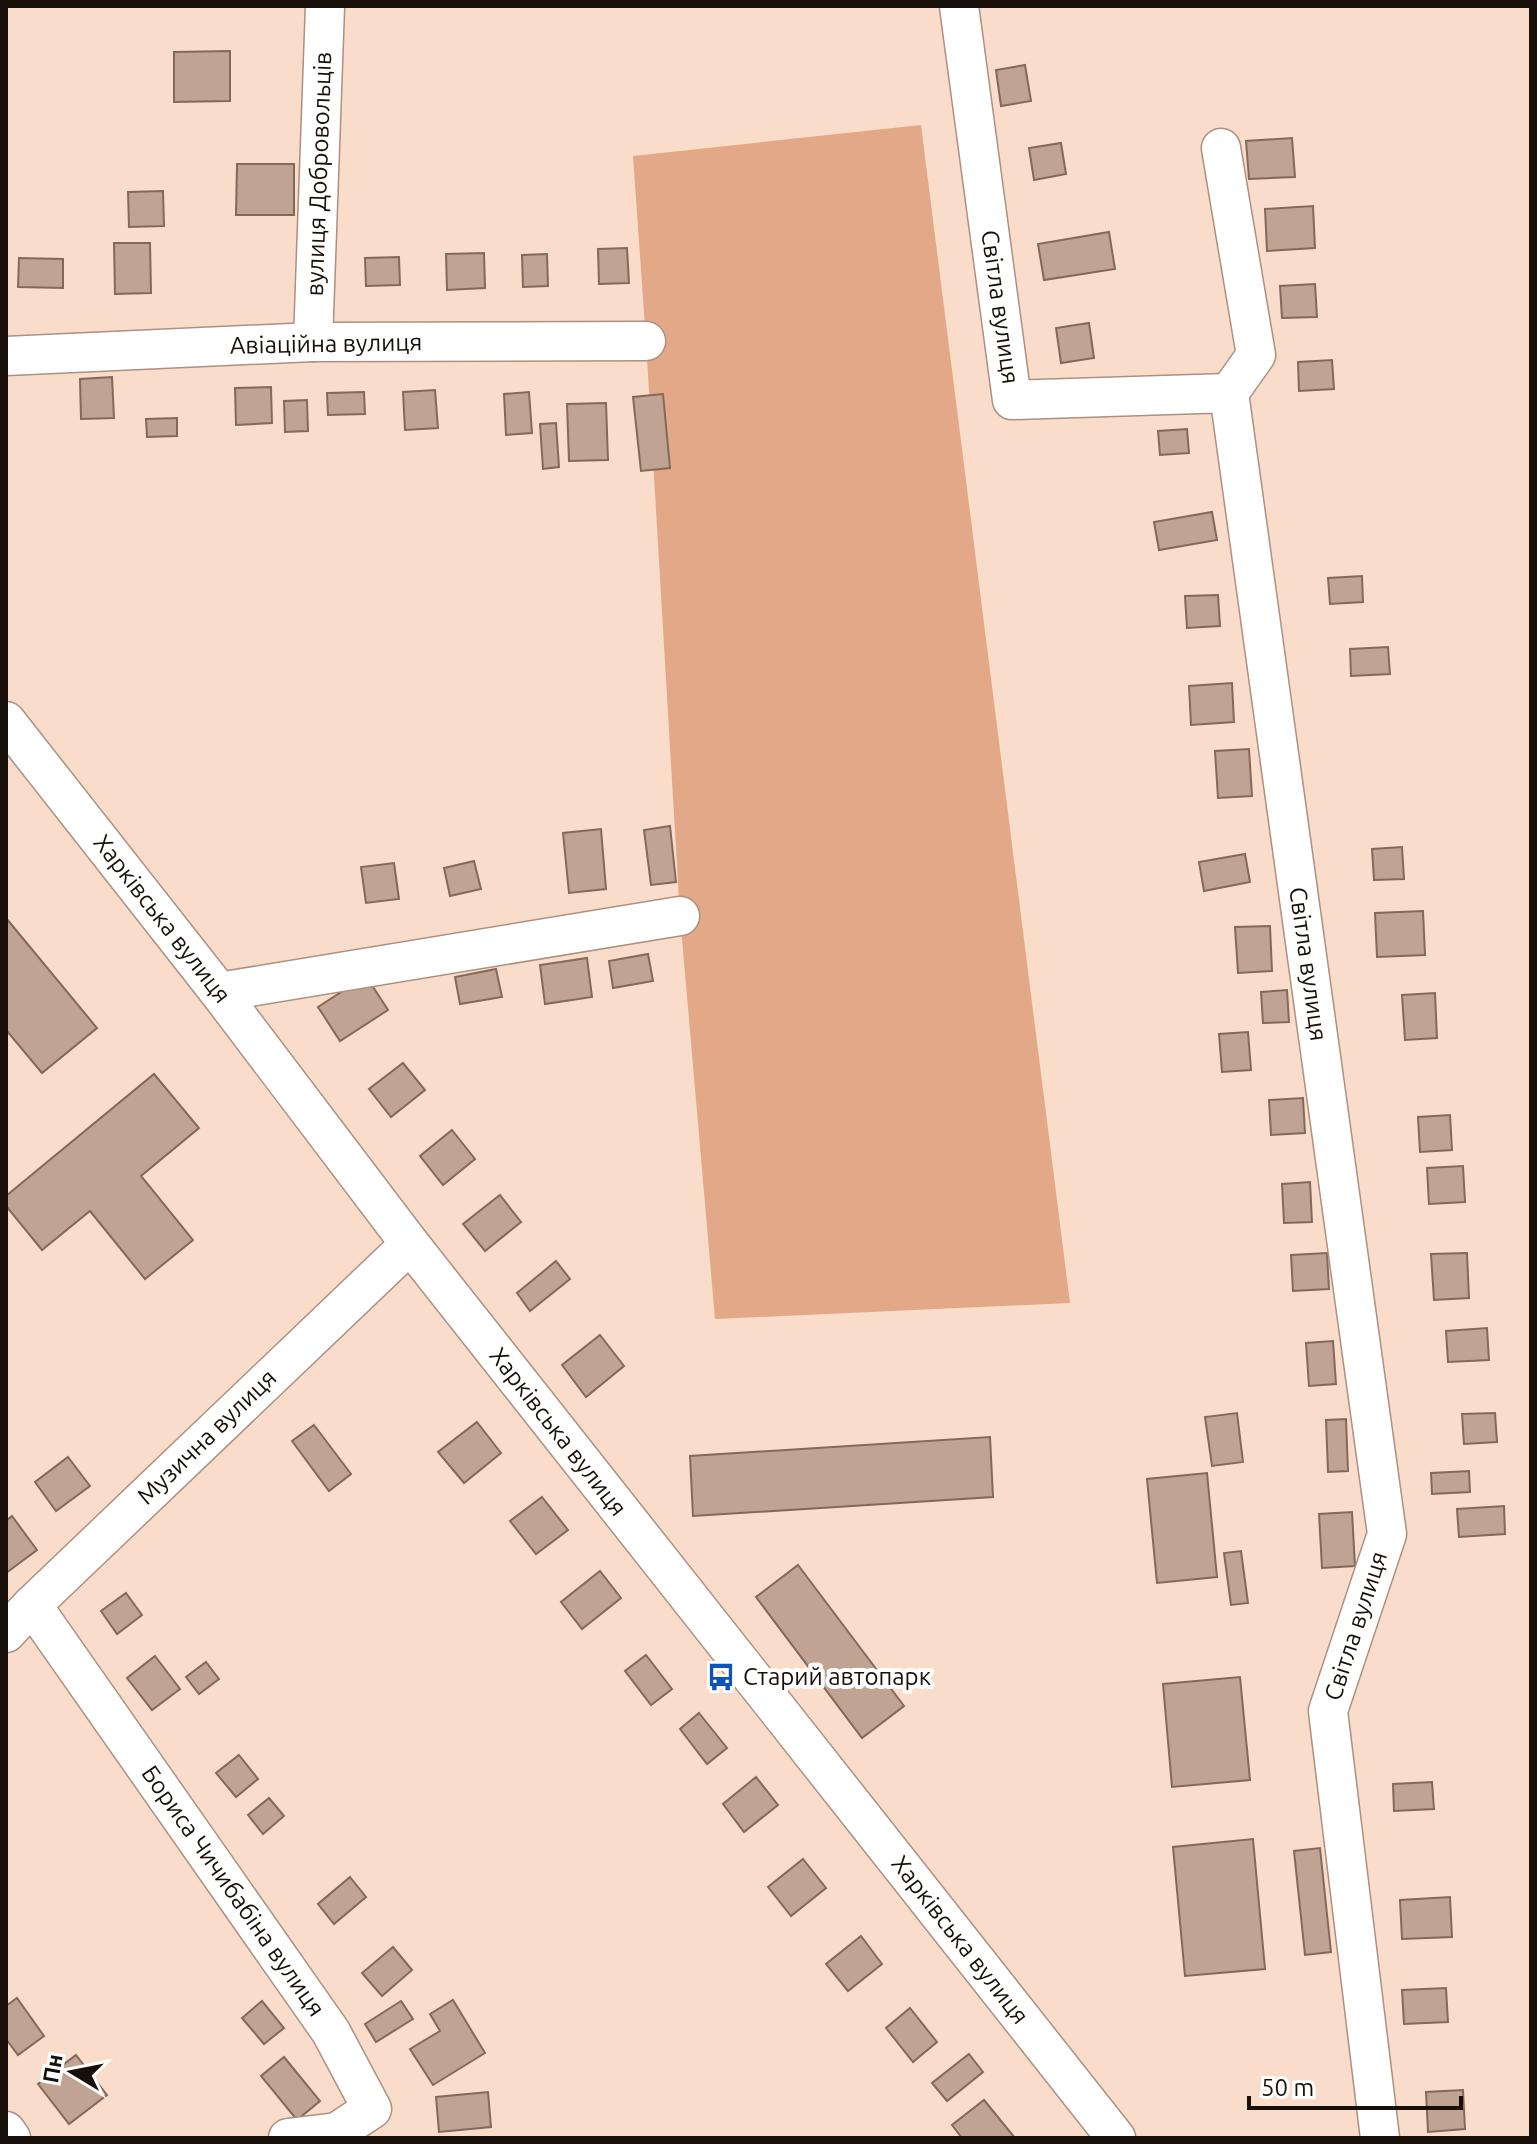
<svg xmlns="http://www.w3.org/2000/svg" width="1537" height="2144" viewBox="0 0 1537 2144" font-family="Ubuntu,sans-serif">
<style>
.green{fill:#e3a887}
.building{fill:#c0a393;stroke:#83695a;stroke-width:2}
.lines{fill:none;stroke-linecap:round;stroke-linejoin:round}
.minor-casing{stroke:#ac9081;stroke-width:41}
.minor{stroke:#fff;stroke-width:38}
.labels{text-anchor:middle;stroke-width:8;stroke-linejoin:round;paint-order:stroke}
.street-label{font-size:24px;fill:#180f09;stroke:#fff}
.poi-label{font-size:24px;fill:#180f09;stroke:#fff;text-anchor:start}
</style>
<rect width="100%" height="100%" fill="#fadccb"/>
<path class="green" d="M921,125L1070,1303L715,1319L680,916L646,341L633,156Z"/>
<g class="building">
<path d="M230,51V101L174,102V52Z"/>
<path d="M1025,65L1031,101L1001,106L996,70Z"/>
<path d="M1292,138L1295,177L1249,179L1246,141Z"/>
<path d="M1061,143L1066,174L1034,180L1029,148Z"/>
<path d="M237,164H294V215H236Z"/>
<path d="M163,191L164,226L129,227L128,192Z"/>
<path d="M1313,206L1315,248L1267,251L1265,209Z"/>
<path d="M1109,232L1115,269L1044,280L1038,244Z"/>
<path d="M114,243H150L151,293L115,294Z"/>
<path d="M627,248L629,283L599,284L598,249Z"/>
<path d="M484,253L485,288L447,290L446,254Z"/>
<path d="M547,254L548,286L523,287L522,255Z"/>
<path d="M399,257L400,285L366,286L365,258Z"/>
<path d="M19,258L63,259V288L18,287Z"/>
<path d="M1315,284L1317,317L1282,318L1280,286Z"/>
<path d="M1089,323L1094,358L1061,363L1056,328Z"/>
<path d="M1332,360L1334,389L1299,391L1298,362Z"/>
<path d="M112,377L114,418L81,419L80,379Z"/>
<path d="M271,387L272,423L236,425L235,388Z"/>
<path d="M435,390L438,428L405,430L403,392Z"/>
<path d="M364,392L365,414L328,415L327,393Z"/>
<path d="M529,392L532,433L506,435L504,394Z"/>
<path d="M663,394L670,468L641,471L633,397Z"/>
<path d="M307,400L308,431L285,432L284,401Z"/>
<path d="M606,403L608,460L569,461L567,404Z"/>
<path d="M177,418V436L147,437L146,419Z"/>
<path d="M556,423L559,467L543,469L540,424Z"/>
<path d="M1187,429L1189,453L1160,455L1158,431Z"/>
<path d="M1212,512L1217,540L1159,550L1154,522Z"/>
<path d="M1362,576L1363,602L1330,604L1328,578Z"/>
<path d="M1218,595L1220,626L1187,628L1185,596Z"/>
<path d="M1388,647L1390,674L1351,676L1350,649Z"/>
<path d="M1232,683L1234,722L1191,725L1189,686Z"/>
<path d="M1249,749L1252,796L1218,798L1215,751Z"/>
<path d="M670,826L676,882L651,885L644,830Z"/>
<path d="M601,829L606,889L569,893L563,833Z"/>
<path d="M1402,847L1404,879L1374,880L1372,849Z"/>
<path d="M1245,854L1250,882L1204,891L1199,862Z"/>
<path d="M474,861L481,889L450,896L444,868Z"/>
<path d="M394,863L399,899L366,903L361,867Z"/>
<path d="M1423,911L1425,955L1377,957L1375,913Z"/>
<path d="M6,918L97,1028L42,1073L6,1030Z"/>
<path d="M1270,926L1272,971L1238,973L1235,927Z"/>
<path d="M648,954L653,981L613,988L609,961Z"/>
<path d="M587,958L592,997L545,1004L540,965Z"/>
<path d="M496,969L502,997L460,1004L455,977Z"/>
<path d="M366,976L388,1010L340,1041L318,1007Z"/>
<path d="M1287,990L1289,1022L1263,1023L1261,992Z"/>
<path d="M1435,993L1437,1038L1405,1040L1402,995Z"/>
<path d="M1248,1032L1251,1070L1222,1072L1219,1034Z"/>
<path d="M403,1063L425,1090L391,1117L369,1089Z"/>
<path d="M154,1074L199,1128L141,1176L193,1240L145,1279L90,1211L42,1250L6,1206V1196Z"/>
<path d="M1303,1098L1305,1133L1271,1135L1269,1100Z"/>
<path d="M1450,1115L1452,1150L1420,1152L1418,1117Z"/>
<path d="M452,1130L475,1159L443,1185L420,1156Z"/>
<path d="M1463,1166L1465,1202L1429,1204L1427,1168Z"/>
<path d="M1310,1182L1312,1222L1284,1223L1282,1184Z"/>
<path d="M500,1195L521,1222L485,1251L463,1224Z"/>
<path d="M1327,1253L1329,1289L1293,1291L1291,1255Z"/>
<path d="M1467,1253L1469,1298L1434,1300L1431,1254Z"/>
<path d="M556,1261L570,1279L530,1311L517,1293Z"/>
<path d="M1487,1328L1489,1360L1448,1362L1446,1331Z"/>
<path d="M600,1335L624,1366L586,1397L562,1365Z"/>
<path d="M1333,1341L1336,1384L1309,1386L1306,1343Z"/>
<path d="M1237,1413L1243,1462L1212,1466L1205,1417Z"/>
<path d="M1495,1413L1497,1442L1464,1444L1462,1414Z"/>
<path d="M1346,1419L1348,1471L1328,1472L1326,1420Z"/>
<path d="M477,1422L501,1453L464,1483L438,1452Z"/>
<path d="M314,1425L351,1474L329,1491L292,1441Z"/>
<path d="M990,1437L993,1497L693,1516L690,1456Z"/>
<path d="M68,1457L90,1486L56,1511L35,1482Z"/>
<path d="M1469,1471L1470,1492L1432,1494L1431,1473Z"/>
<path d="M1207,1473L1217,1577L1157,1583L1147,1479Z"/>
<path d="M542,1497L568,1530L536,1554L510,1521Z"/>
<path d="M1504,1506L1505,1534L1459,1537L1457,1509Z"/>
<path d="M1352,1512L1355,1566L1322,1568L1319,1514Z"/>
<path d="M12,1516L37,1550L6,1573V1521Z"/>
<path d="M1241,1551L1248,1603L1231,1605L1224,1553Z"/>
<path d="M798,1565L904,1706L862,1738L756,1597Z"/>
<path d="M600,1571L621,1598L582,1629L561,1602Z"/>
<path d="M126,1593L142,1615L117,1634L101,1611Z"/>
<path d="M646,1655L672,1689L651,1705L625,1671Z"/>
<path d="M155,1656L180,1689L152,1710L127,1678Z"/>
<path d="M206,1662L219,1679L199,1694L186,1677Z"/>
<path d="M1240,1677L1250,1780L1172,1787L1163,1684Z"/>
<path d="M699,1713L727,1748L707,1764L680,1729Z"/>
<path d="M239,1755L258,1779L236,1797L216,1773Z"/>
<path d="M756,1777L778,1805L744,1832L723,1804Z"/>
<path d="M1432,1782L1434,1809L1394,1811L1393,1784Z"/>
<path d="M269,1798L284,1816L263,1834L248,1815Z"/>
<path d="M1253,1839L1265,1969L1185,1976L1173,1847Z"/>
<path d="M1320,1848L1331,1952L1305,1955L1294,1851Z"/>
<path d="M803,1859L826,1888L791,1916L768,1887Z"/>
<path d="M350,1877L366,1897L334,1924L318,1904Z"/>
<path d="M1450,1897L1452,1937L1402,1939L1400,1900Z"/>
<path d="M861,1936L882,1964L848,1991L826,1964Z"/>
<path d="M393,1947L412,1970L382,1996L362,1973Z"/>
<path d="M1446,1988L1448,2022L1404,2024L1402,1990Z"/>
<path d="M17,1998L44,2036L18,2055L6,2039V2006Z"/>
<path d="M453,2000L485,2053L433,2085L410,2049L440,2031L430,2014Z"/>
<path d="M262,2001L284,2028L264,2044L242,2018Z"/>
<path d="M401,2001L413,2019L376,2042L365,2024Z"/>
<path d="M910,2008L937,2042L913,2062L886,2028Z"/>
<path d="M969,2054L983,2072L947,2101L932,2083Z"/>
<path d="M76,2055L107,2095L69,2124L38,2084Z"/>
<path d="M284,2057L320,2101L297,2120L261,2076Z"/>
<path d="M1463,2090L1465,2129L1428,2132L1426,2092Z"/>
<path d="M488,2092L491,2127L439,2132L436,2097Z"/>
<path d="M984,2100L1015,2138H962L952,2125Z"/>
</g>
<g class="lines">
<defs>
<g id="minor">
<path d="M959,6L1012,400L1229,393L1387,1534L1328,1711L1380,2138"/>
<path d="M1221,148L1256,355L1229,393"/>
<path d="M313,342L325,6"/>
<path d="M6,356L313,342L646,341"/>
<path d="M6,721L219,992L410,1244L1116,2138"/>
<path d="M219,992L680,916"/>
<path d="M32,1605L331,2032L372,2109L337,2132L288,2138"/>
<path d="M6,1633L32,1605L410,1244"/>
<path d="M6,2131L11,2138"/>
</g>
</defs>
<use href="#minor" class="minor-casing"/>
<use href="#minor" class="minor"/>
</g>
<defs>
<symbol id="bus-bare" viewBox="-9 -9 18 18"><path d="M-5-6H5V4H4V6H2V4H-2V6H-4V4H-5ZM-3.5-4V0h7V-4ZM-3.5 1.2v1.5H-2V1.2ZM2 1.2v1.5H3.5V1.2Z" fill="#0b53bd" stroke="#fff" stroke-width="2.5" paint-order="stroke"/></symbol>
</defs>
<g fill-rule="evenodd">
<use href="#bus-bare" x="701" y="1657" width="40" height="40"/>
</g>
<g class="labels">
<g class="street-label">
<text transform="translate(319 174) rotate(-88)" y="8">вулиця Добровольців</text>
<text transform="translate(1000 307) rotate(82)" y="8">Світла вулиця</text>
<text transform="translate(326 344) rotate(-1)" y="8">Авіаційна вулиця</text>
<text transform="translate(162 919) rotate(52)" y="8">Харківська вулиця</text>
<text transform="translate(1308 964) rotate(82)" y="8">Світла вулиця</text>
<text transform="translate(558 1432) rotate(52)" y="8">Харківська вулиця</text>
<text transform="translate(207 1437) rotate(-44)" y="8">Музична вулиця</text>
<text transform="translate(1356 1626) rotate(-72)" y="8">Світла вулиця</text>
<text transform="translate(233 1891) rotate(55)" y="8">Бориса Чичибабіна вулиця</text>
<text transform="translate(960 1940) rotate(52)" y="8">Харківська вулиця</text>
</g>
<g class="poi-label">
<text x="743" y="1685">Старий автопарк</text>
</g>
</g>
<rect width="1537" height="2144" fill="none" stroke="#180f09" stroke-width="16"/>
<g transform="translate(72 2072) rotate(280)" stroke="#ffffff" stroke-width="6" paint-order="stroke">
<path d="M0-6L14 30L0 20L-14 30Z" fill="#180f09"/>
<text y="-12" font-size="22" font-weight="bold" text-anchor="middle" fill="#180f09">Пн</text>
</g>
<path d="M1249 2096v12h212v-12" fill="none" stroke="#180f09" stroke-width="4"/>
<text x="1261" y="2096" font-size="24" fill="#180f09" stroke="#ffffff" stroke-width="6" paint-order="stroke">50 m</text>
</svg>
